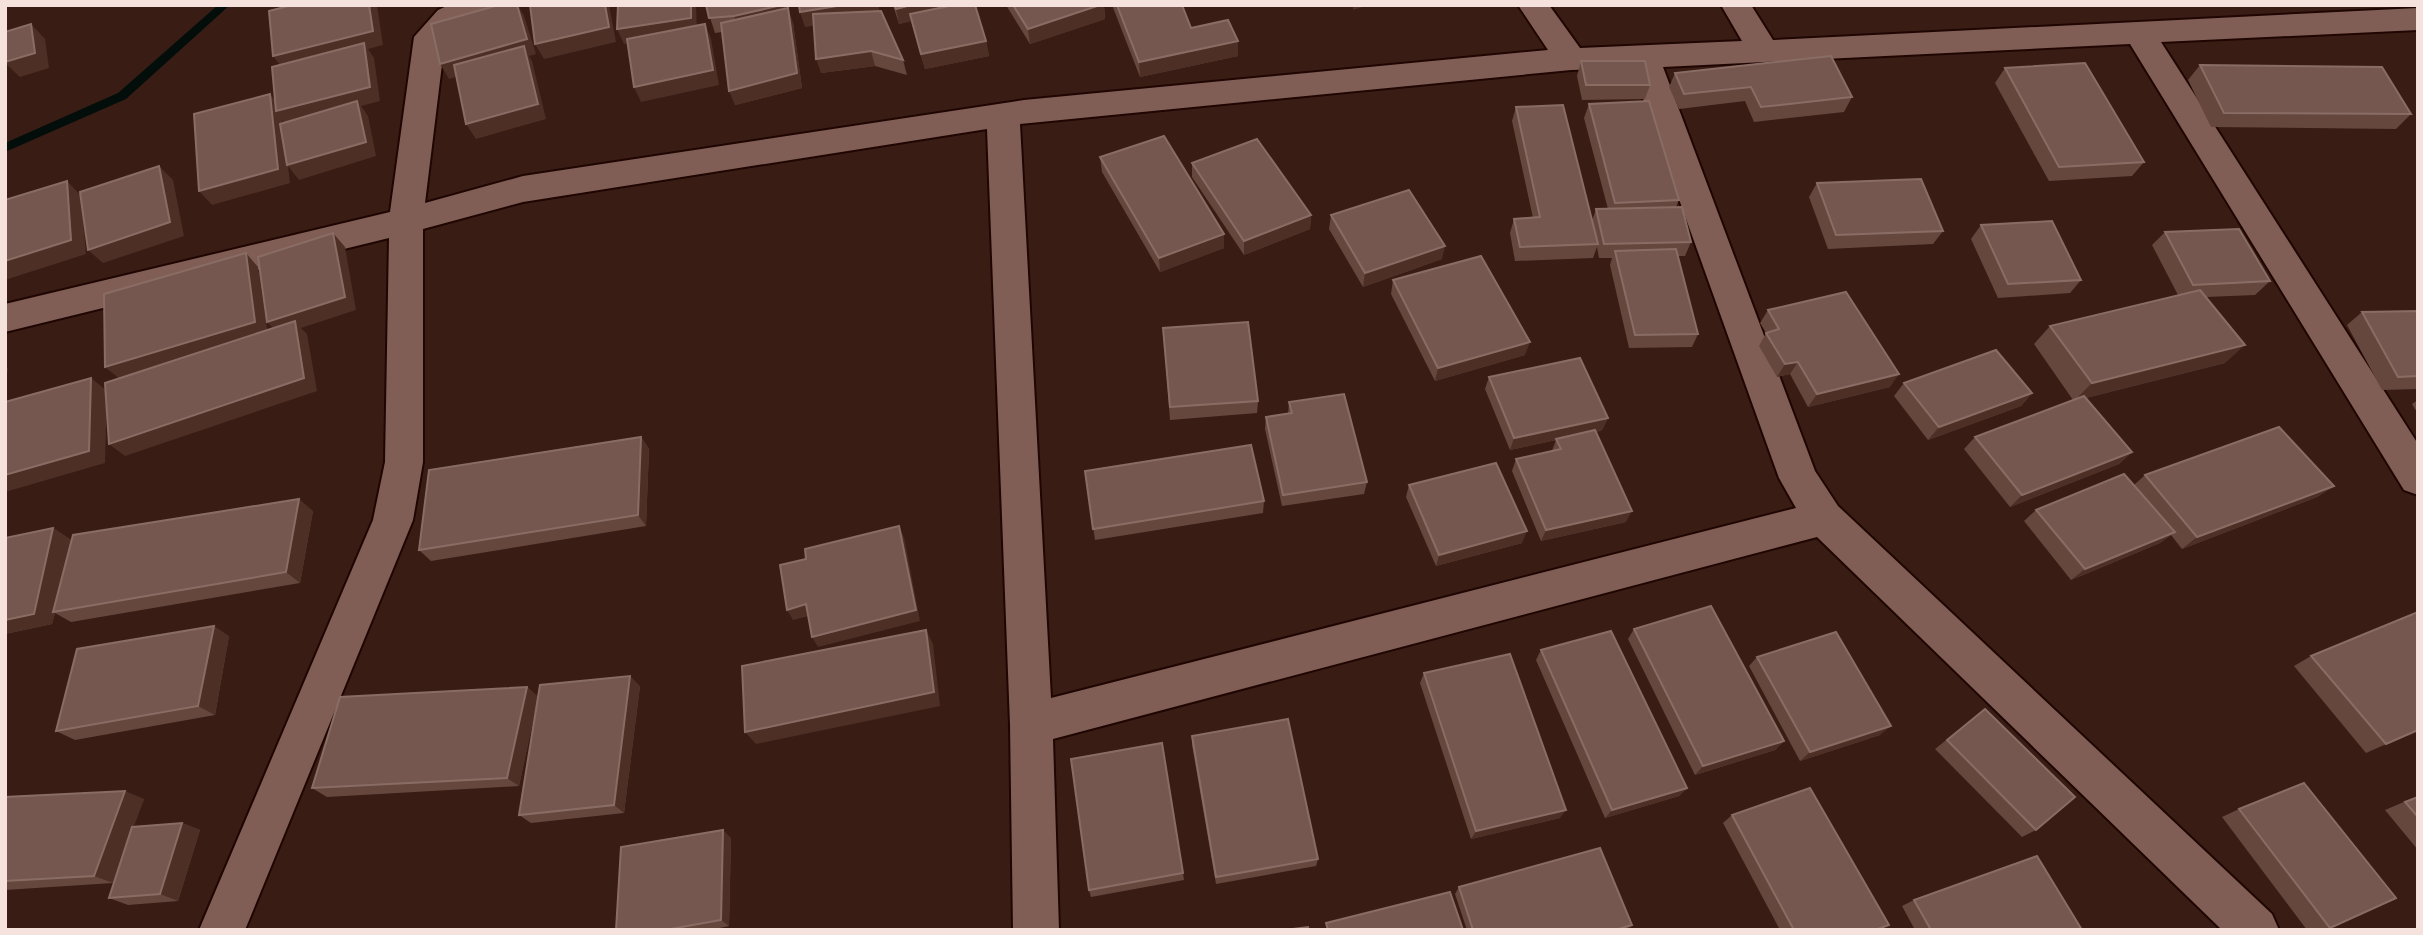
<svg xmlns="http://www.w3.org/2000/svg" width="2423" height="935" viewBox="0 0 2423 935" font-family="'Fira Sans Condensed',sans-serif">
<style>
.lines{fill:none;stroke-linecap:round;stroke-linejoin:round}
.stream{fill:#030e0b;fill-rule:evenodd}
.minor-casing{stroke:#1f0602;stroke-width:4}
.minor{fill:#805e55;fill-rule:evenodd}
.wall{fill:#65473e}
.shaded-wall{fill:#4d2f26;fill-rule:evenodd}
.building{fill:#75574f;stroke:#896d65;stroke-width:2}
</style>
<rect width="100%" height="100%" fill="#391d15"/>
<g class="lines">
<path class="stream" d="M218,5H230L126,99L5,152V143L118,93Z"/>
<defs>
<path id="minor" d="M449,5H493L489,12L460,24L445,40L425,203L523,176L1024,100L1548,50L1518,5H1549L1580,48L1742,41L1721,5H1751L1773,40L2418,8V30L2161,42L2418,444V495L2404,490L2130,44L1663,67L1815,471L1838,506L2272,914L2279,930H2222L1817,537L1053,739L1059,930H1013L1010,724L987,129L523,202L423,229V462L413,520L245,930H199L373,520L385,462L389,238L5,332V304L390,212L414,37L438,10ZM1632,68L1779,478L1796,508L1051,698L1020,124L1571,70Z"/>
</defs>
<use href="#minor" class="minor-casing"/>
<use href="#minor" class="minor"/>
</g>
<g class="wall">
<path d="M706,5H784L793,23L802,88L735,105L722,32L715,33Z"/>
<path d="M878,5L879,11L903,60L907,75L875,66L821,73L814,25L805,27Z"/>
<path d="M893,5H975L986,41L989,56L925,69L911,21L899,24Z"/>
<path d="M1006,5H1104L1105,19L1030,44Z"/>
<path d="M1112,5H1182L1191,28L1238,41V56L1140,77Z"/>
<path d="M1581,61L1650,85L1645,99L1582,100L1577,76Z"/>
<path d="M2200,65L2411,114L2396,129L2211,127L2188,80Z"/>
<path d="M2005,68L2144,162L2132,176L2049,181L1995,83Z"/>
<path d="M1675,73L1852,97L1844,112L1754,122L1745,101L1679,109L1669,87Z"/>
<path d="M1589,104L1679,200L1676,207L1691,242L1685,256H1678L1698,334L1692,347L1629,348L1610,265L1612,258H1599L1597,247L1593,258L1515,261L1510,233L1514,219L1533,218L1512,121L1516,107L1592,221L1596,209H1608L1584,118Z"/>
<path d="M1100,157L1224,248L1160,272L1102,172Z"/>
<path d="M1192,163L1311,215L1310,229L1244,255L1192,177Z"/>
<path d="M1817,183L1943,231L1933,244L1828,249L1809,197Z"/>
<path d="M1331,215L1442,259L1363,287L1329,229Z"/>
<path d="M1981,225L2081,280L2070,293L1998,298L1971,239Z"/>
<path d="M2165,232L2270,281L2255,295L2206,297L2225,363L2086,398L2132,452L2119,464L2010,507L1964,449L1975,437L2073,400L2034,344L2050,326L2178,295L2152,245Z"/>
<path d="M1393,280L1525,355L1435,381L1391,294Z"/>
<path d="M1768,310L1890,387L1808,407L1790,374L1777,377L1759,346L1766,333L1760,323Z"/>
<path d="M2418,311V389L2382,390L2347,325L2362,312Z"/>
<path d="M1163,328L1258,401L1257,413L1170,420Z"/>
<path d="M1489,377L1608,418L1602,430L1596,432L1626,522L1541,541L1512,471L1516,459L1552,451L1556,440L1510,450L1485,389Z"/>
<path d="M1904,383L2032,393L2021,406L1928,440L1894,396Z"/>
<path d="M2418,400V414L2412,404Z"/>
<path d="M1289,402L1367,482L1364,494L1282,506L1265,429L1266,417L1288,414Z"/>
<path d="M641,437L649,449L646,526L431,561L419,550Z"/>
<path d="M1085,471L1264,501L1263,513L1095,540Z"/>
<path d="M2145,475L2334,486L2317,497L2182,549L2171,535L2160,543L2071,580L2024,521L2036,510L2134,485Z"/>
<path d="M1409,485L1522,543L1436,566L1406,497Z"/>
<path d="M313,511L300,583L71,622L55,613L52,624L5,634V538L53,528L71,540L64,571Z"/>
<path d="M1634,629L1784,741L1775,750L1695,775L1628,639Z"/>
<path d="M229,636L215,715L75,740L56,731Z"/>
<path d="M1541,650L1687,788L1679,796L1605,818L1536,660Z"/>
<path d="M2311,656L2418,730L2366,753L2294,666Z"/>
<path d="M1757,657L1880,735L1800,761L1749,666Z"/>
<path d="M1424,673L1560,818L1471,839L1420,683Z"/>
<path d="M640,686L624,813L531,823L519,815Z"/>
<path d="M527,687L538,697L519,786L327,797L312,788Z"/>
<path d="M1985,709L2036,830L2022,837L1935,749Z"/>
<path d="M1192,736L1318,859L1316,866L1216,884L1192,745Z"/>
<path d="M2418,796V850L2385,810Z"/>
<path d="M5,797L144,799L133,827L182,823L200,830L178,901L128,905L109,898L121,862L113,883L5,890Z"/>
<path d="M2239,809L2330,928L2324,930H2307L2222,817Z"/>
<path d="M1732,815L1889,925L1879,930H1780L1723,823Z"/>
<path d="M731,838L729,926L710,930H616Z"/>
<path d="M1183,873L1184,880L1091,897L1089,890Z"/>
<path d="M1459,887L1632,925L1626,930H1467L1455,894Z"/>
<path d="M1914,900L2082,930H1915L1902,906Z"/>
</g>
<g class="shaded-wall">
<path d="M369,5H377L383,45L368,49L374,58L380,101L361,106L368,116L376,156L299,180L288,166L290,183L212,205L199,191L270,94L281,109L285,71L273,56ZM282,120L287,126L288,165Z"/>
<path d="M517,5H518L524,16L536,54L529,56L532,61L546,119L476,139L466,124L526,56L449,79L440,64Z"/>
<path d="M605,5H609L616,42L544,59L535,44Z"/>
<path d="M691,5H696L697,33L624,44L617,29Z"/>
<path d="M784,5L788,20L739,31L734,16Z"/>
<path d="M843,5H878L880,15L805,27L800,12Z"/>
<path d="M911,5H974L899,24L896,9Z"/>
<path d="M1100,5H1104L1105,19L1030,44L1028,29Z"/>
<path d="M1353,5H1369L1353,10Z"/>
<path d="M788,8L793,23L802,88L735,105L729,91Z"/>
<path d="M31,24L45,39L49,68L20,77L5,63Z"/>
<path d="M705,24L711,39L719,85L641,102L634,87Z"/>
<path d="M986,41L989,56L925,69L921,54Z"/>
<path d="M1238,41V56L1140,77L1139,62Z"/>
<path d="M871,51L875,66L821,73L816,59Z"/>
<path d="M159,166L173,180L184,236L103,263L88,250Z"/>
<path d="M67,181L81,196L86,254L5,280V261Z"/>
<path d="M1311,215L1310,229L1244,255V241Z"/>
<path d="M333,233L345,247L356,310L301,328L307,334L317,391L125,456L109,444L280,335L267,322Z"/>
<path d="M1224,234V248L1160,272L1159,258Z"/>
<path d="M1445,246L1442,259L1363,287L1365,273Z"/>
<path d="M246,253L258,267L268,335L121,380L105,367Z"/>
<path d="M1530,342L1525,355L1435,381L1438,368Z"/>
<path d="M2245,345L2225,363L2074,401L2092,383Z"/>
<path d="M1798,362L1790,374L1777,377L1785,364Z"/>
<path d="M5,366L8,368L5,385Z"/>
<path d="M1899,374L1890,387L1808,407L1817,394Z"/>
<path d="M91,378L107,391L105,463L5,492V475Z"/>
<path d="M2032,393L2021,406L1928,440L1939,427Z"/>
<path d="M1608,418L1602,430L1557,440L1556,439V440L1510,450L1514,438Z"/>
<path d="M641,437L649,449L646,526L638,515Z"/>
<path d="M2132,452L2119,464L2010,507L2022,495Z"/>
<path d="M2334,486L2317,497L2182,549L2197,537Z"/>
<path d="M299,499L313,511L300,583L286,572Z"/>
<path d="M1632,511L1626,522L1541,541L1546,530Z"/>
<path d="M899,526L904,537L920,621L818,647L812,637Z"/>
<path d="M53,528L71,540L55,611L53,612L55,613L52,624L5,634V620Z"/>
<path d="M1527,531L1522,543L1436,566L1439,555Z"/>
<path d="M2175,532L2160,543L2071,580L2085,569Z"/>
<path d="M806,604L813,615L793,620L787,610Z"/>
<path d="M214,626L229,636L215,715L198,706Z"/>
<path d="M926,630L933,644L940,706L756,744L745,732Z"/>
<path d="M630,676L640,686L624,813L614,805Z"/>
<path d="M527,687L538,697L519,786L507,778Z"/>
<path d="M1891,726L1880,735L1800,761L1810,752Z"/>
<path d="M1784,741L1775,750L1695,775L1703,766Z"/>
<path d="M1687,788L1679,796L1605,818L1612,810Z"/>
<path d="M125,791L144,799L113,883L94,876Z"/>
<path d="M1566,810L1560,818L1471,839L1476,831Z"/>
<path d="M182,823L200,830L178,901L160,894Z"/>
<path d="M723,830L731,838L729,926L721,920Z"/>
<path d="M1632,925L1626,930H1615Z"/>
</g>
<g class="building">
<path d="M292,5H369L373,31L273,56L269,11Z"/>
<path d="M499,5H517L527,39L440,64L431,24Z"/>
<path d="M530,5H605L609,27L535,44Z"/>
<path d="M618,5H691V18L617,29Z"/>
<path d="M706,5H782L734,16L709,18Z"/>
<path d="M799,5H843L800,12Z"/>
<path d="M894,5H911L896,9Z"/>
<path d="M954,5H975L986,41L921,54L910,14Z"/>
<path d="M1013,5H1100L1028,29Z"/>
<path d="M1117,5H1182L1191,28L1228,20L1238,41L1139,62Z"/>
<path d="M788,8L797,73L729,91L721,23Z"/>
<path d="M881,11L903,60L871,51L816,59L813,14Z"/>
<path d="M31,24L35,53L5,62V32Z"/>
<path d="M705,24L713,70L634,87L627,39Z"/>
<path d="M364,43L370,87L276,111L272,67Z"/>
<path d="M524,46L538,104L466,124L454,65Z"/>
<path d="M1831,56L1852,97L1761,107L1751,87L1684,94L1675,73Z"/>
<path d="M1581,61H1645L1650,85H1586Z"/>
<path d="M2085,63L2144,162L2059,167L2005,68Z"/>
<path d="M2200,65L2382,67L2411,114L2224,113Z"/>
<path d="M270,94L278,169L199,191L194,114Z"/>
<path d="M357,101L366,142L287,165L280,124Z"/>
<path d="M1649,101L1679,200L1615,203L1589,104Z"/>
<path d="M1563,105L1598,244L1520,247L1514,219L1540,217L1516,107Z"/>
<path d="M1164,136L1224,234L1159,258L1100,157Z"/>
<path d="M1257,139L1311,215L1244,241L1192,163Z"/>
<path d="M159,166L170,222L88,250L80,192Z"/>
<path d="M1921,179L1943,231L1836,235L1817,183Z"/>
<path d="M67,181L71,240L5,261V200Z"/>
<path d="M1409,190L1445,246L1365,273L1331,215Z"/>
<path d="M1682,207L1691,242L1604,244L1596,209Z"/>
<path d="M2052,221L2081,280L2008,284L1981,225Z"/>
<path d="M2239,229L2270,281L2193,285L2165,232Z"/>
<path d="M333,233L345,297L267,322L258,257Z"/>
<path d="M1676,249L1698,334L1635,335L1615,251Z"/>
<path d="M246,253L255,322L105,367L104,294Z"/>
<path d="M1481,256L1530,342L1438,368L1393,280Z"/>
<path d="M2200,290L2245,345L2092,383L2050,326Z"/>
<path d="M1846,292L1899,374L1817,394L1798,362L1785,364L1766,333L1779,329L1768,310Z"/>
<path d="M2418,311V376L2398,377L2362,312Z"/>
<path d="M295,321L304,378L109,444L105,383Z"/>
<path d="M1248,322L1258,401L1170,407L1163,328Z"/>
<path d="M1996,350L2032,393L1939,427L1904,383Z"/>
<path d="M1580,358L1608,418L1514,438L1489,377Z"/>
<path d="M91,378L89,451L5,475V402Z"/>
<path d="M1344,394L1367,482L1283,495L1266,417L1292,413L1289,402Z"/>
<path d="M2084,396L2132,452L2022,495L1975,437Z"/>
<path d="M2279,427L2334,486L2197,537L2145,475Z"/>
<path d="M1595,430L1632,511L1546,530L1516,459L1561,449L1556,439Z"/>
<path d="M641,437L638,515L419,550L429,470Z"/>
<path d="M1251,445L1264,501L1093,529L1085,471Z"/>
<path d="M1496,463L1527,531L1439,555L1409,485Z"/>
<path d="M2124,474L2175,532L2085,569L2036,510Z"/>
<path d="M299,499L286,572L53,612L73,535Z"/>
<path d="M899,526L916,610L812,637L806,604L787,610L780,565L806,559L805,549Z"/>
<path d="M53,528L34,614L5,620V538Z"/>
<path d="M1711,606L1784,741L1703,766L1634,629Z"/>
<path d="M2418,612V730L2386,744L2311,656Z"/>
<path d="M214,626L198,706L56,731L77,649Z"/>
<path d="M926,630L934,692L745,732L742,666Z"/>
<path d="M1611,631L1687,788L1612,810L1541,650Z"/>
<path d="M1836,632L1891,726L1810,752L1757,657Z"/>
<path d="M1510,654L1566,810L1476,831L1424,673Z"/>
<path d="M630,676L614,805L519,815L540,685Z"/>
<path d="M527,687L507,778L312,788L340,697Z"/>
<path d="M1985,709L2075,797L2036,830L1947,740Z"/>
<path d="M1288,719L1318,859L1216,877L1192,736Z"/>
<path d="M1162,743L1183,873L1089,890L1071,759Z"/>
<path d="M2304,783L2396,898L2330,928L2239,809Z"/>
<path d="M1810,788L1889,925L1875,930H1794L1732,815Z"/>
<path d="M125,791L94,876L5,881V797Z"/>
<path d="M2418,797V817L2405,802Z"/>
<path d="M182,823L160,894L109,898L132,827Z"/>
<path d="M723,830L721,920L665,930H616L621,847Z"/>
<path d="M1600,848L1632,925L1615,930H1473L1459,887Z"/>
<path d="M2037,856L2082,930H1931L1914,900Z"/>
<path d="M1450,892L1463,930H1328L1326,923Z"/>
<path d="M1308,927L1309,930H1285Z"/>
</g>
<rect width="2423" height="935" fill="none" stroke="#f6e2dc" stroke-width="14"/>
</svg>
